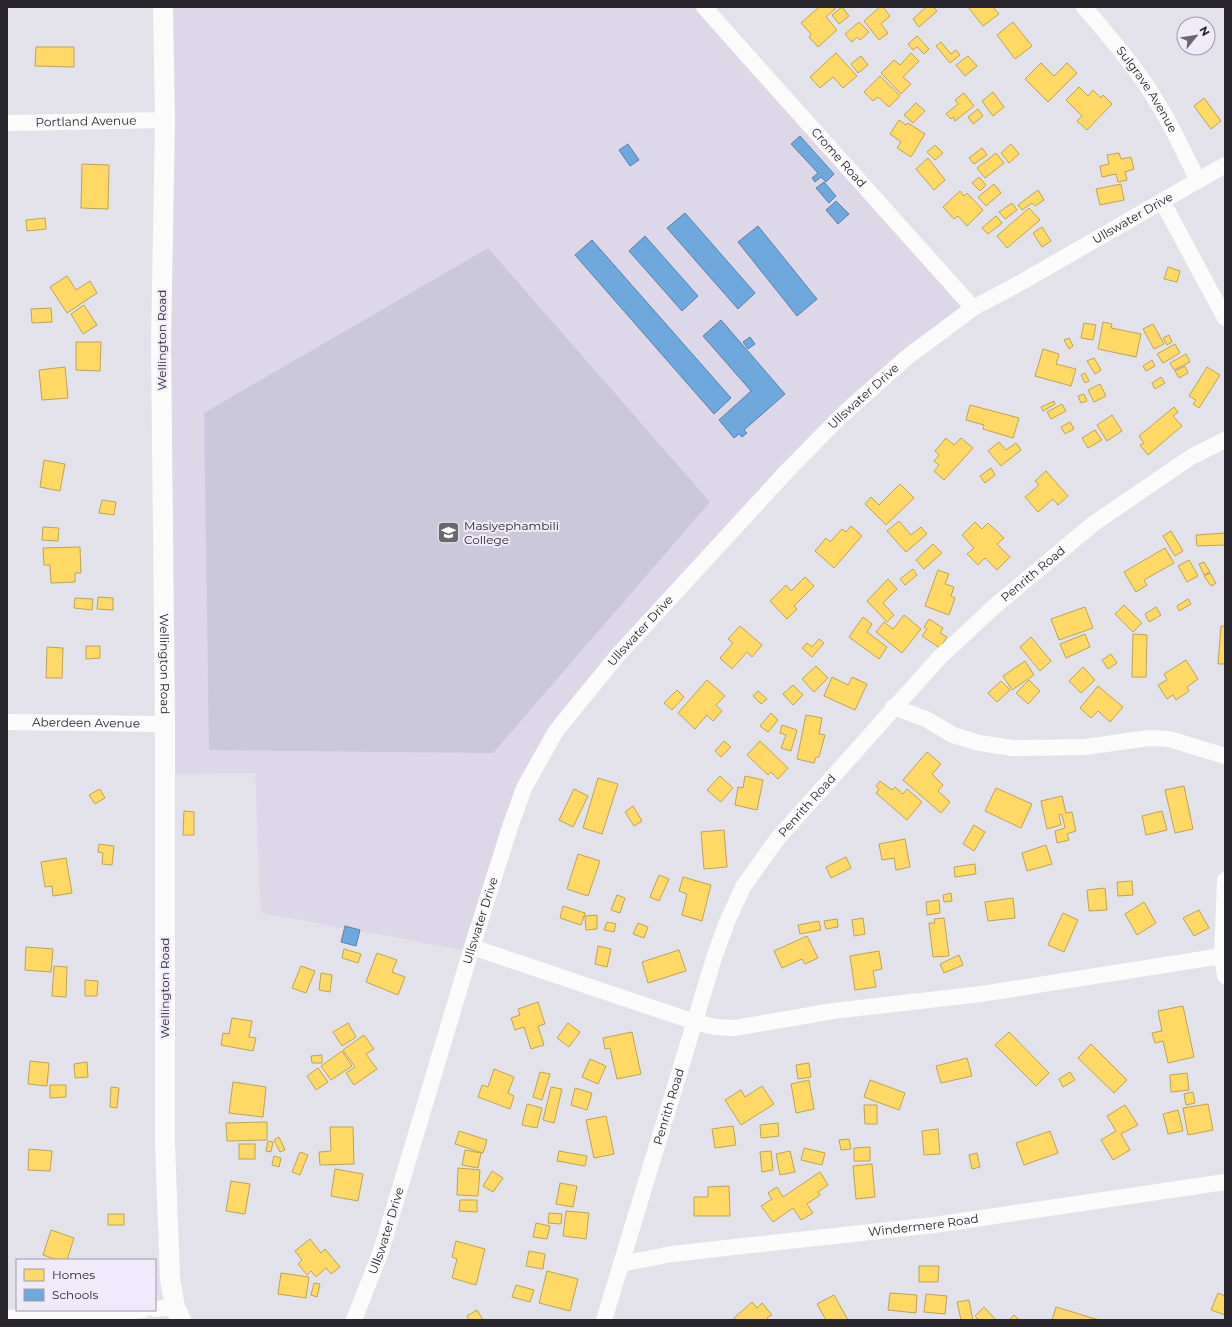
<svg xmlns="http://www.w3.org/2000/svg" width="1232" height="1327" viewBox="0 0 1232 1327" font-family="Montserrat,sans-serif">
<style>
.built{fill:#dcd8e8}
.green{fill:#ccc8db}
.homes{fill:#ffd966;stroke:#bea355}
.schools{fill:#6fa8dc;stroke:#5a81a7}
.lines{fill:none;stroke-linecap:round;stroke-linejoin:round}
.minor{stroke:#fbfbfc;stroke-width:16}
.major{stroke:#fbfbfc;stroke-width:20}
.labels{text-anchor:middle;stroke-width:4;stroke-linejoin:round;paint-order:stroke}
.street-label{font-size:12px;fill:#28262c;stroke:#efebfa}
.poi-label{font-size:12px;fill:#28262c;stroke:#efebfa;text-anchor:start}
</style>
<rect width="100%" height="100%" fill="#e3e2ea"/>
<path class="built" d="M169,7H701L967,307L903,355L552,725L535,752L517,787L464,950L261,913L255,773L173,774Z"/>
<path class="green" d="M488,248L710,502L493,753L209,750L204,413Z"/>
<g class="homes">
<path d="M819,7H833L835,9L826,17L837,30L818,47L809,37L811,34L801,23Z"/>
<path d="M842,7L849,16L839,24L832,15Z"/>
<path d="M880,7H883L890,16L881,24L888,33L879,40L864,21Z"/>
<path d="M926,7H933L937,11L919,27L913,19Z"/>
<path d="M968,7H993L999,14L983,26Z"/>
<path d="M859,22L869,32L860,40L857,37L852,42L845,34Z"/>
<path d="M1013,22L1032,46L1015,59L997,35Z"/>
<path d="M917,36L929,49L924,54L917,47L913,50L908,44Z"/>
<path d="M941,42L951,54L956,50L960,55L950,63L936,46Z"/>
<path d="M36,47H74V67L35,66Z"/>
<path d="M836,53L857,76L843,88L833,77L820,88L810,77Z"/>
<path d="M911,53L919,61L903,77L911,84L901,94L881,73L894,60L900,65Z"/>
<path d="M861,56L868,65L858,73L851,64Z"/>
<path d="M968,56L977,66L965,76L956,65Z"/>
<path d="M1041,63L1054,76L1067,63L1077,73L1048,102L1025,79Z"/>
<path d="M880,76L900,96L889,107L878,97L873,101L864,92Z"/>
<path d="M1079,87L1088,96L1093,90L1101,98L1103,95L1112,104L1087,130L1077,121L1082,116L1066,100Z"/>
<path d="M993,92L1004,107L993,116L982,101Z"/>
<path d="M964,93L974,106L955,121L953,117L951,119L946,114L958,104L955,100Z"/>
<path d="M1204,98L1221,121L1211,129L1194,106Z"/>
<path d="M916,103L925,111L913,123L904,115Z"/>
<path d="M978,109L983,116L973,124L968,117Z"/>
<path d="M899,120L906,125L908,123L925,134L911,157L897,148L901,142L890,134Z"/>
<path d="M1011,144L1019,154L1009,163L1001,153Z"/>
<path d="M935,145L943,153L935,160L927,152Z"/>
<path d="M982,148L987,155L974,164L969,158Z"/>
<path d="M996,153L1004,163L985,178L977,168Z"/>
<path d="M1119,153L1121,159L1131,157L1134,169L1125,172L1127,180L1118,182L1116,174L1102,177L1100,166L1109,164L1107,155Z"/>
<path d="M928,158L945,180L934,190L916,169Z"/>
<path d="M82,164L109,165L108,209L81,208Z"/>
<path d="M979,177L986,185L980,191L972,183Z"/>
<path d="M994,184L1001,193L986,206L978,197Z"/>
<path d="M1121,184L1124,200L1100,205L1096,189Z"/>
<path d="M1038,190L1044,200L1035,206L1032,203L1022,210L1018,205Z"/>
<path d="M960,191L964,196L967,193L983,210L967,226L958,216L954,219L943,207Z"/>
<path d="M1012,203L1017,210L1005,219L999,212Z"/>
<path d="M1029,208L1040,220L1007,248L997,236Z"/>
<path d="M996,216L1002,223L988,234L982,228Z"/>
<path d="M45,218L46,229L27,231L26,220Z"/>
<path d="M1042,227L1051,241L1042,247L1033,233Z"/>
<path d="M1168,267L1180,271L1177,282L1164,279Z"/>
<path d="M67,276L76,290L90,281L97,293L67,313L50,287Z"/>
<path d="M84,305L97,325L83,334L71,314Z"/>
<path d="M51,308L52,322L32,323L31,309Z"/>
<path d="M1103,322L1112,324L1111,328L1141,334L1136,357L1098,349Z"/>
<path d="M1084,323L1096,325L1093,340L1081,338Z"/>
<path d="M1153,324L1164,344L1154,349L1143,329Z"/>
<path d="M1169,335L1172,342L1167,345L1163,338Z"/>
<path d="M1069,338L1073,346L1069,349L1064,340Z"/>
<path d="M76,342H101L100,371L76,370Z"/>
<path d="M1175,344L1180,353L1163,363L1157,354Z"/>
<path d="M1043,349L1059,354L1056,364L1076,369L1071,386L1035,376Z"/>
<path d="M1186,354L1190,362L1174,370L1170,363Z"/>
<path d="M1094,358L1101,370L1095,374L1087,361Z"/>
<path d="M1152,360L1155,366L1146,371L1143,366Z"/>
<path d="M1185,366L1188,373L1179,378L1175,371Z"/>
<path d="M65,367L68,398L42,400L39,370Z"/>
<path d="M1207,367L1220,375L1199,408L1193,404L1196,400L1189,396Z"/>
<path d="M1085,373L1089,381L1085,383L1081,375Z"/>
<path d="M1161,377L1165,383L1155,389L1152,383Z"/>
<path d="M1100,384L1106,396L1094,402L1088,390Z"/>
<path d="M1084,394L1087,401L1081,403L1078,396Z"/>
<path d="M1054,401L1055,404L1043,411L1041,407Z"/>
<path d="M1062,404L1066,411L1051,419L1047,412Z"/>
<path d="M970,405L1019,418L1013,438L983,429L984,425L966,420Z"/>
<path d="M1174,407L1178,412L1173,416L1182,426L1148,455L1140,445L1144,443L1139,436Z"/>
<path d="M1112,415L1122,431L1107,441L1097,425Z"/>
<path d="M1070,422L1074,429L1065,434L1061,427Z"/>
<path d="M1095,430L1102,440L1088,448L1082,438Z"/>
<path d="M946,438L954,445L961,438L973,448L944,480L934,471L939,465L934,461L939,455L935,451Z"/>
<path d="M999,442L1006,450L1016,443L1021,450L1001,466L988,451Z"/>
<path d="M44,460L65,464L60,491L40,487Z"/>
<path d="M991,468L995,475L985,483L980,476Z"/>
<path d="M1046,471L1068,496L1058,505L1053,499L1038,512L1025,497L1039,485L1035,481Z"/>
<path d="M900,484L914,498L886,525L865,504L871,497L879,505Z"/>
<path d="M102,500L116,502L114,515L99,513Z"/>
<path d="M899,521L911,535L921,527L927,534L906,552L887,531Z"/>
<path d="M975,522L982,529L988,523L1004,538L997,544L1010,557L997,570L985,558L978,565L967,554L974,548L962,535Z"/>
<path d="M851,526L862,536L834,568L815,551L826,538L830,542L842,529L846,532Z"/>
<path d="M43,527L59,528L58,541L42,540Z"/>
<path d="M1171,531L1183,551L1175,556L1163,536Z"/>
<path d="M1225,533V545L1197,546L1196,535Z"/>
<path d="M933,544L942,553L924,569L916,560Z"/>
<path d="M80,547L81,573H75V582L51,583L50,565H44L43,548Z"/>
<path d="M1165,548L1174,563L1144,580L1147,585L1136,592L1124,572Z"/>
<path d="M1189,560L1198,576L1187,582L1178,566Z"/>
<path d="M1204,562L1210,572L1204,575L1199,564Z"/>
<path d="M913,569L917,575L905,585L900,579Z"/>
<path d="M938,570L949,574L945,584L954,587L951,596L955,598L949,615L925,606Z"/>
<path d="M1210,573L1216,583L1211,586L1204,576Z"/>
<path d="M805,577L814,586L794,606L797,609L787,619L770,601L786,585L791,591Z"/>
<path d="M888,579L897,589L883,603L894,615L887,622L867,601Z"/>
<path d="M98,597L113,598V610L97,609Z"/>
<path d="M75,598L93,599L92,610L74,608Z"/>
<path d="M1188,599L1191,604L1179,611L1177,606Z"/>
<path d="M1124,605L1142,623L1133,632L1115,614Z"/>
<path d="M1085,607L1093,628L1059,640L1051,619Z"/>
<path d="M1156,607L1161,615L1149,622L1145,614Z"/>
<path d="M904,615L921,629L902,653L876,632L884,622L893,629Z"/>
<path d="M863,617L872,624L867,632L887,647L879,659L849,637Z"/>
<path d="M929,619L943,628L940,633L947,637L940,648L922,636L927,629L924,627Z"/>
<path d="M740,626L762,645L752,657L747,652L732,669L720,658L733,643L728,639Z"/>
<path d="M1221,626H1225V664H1218Z"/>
<path d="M1085,634L1090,647L1066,658L1060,644Z"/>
<path d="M1133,634L1147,635L1146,677H1132Z"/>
<path d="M1031,637L1051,661L1040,671L1020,647Z"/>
<path d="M819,639L824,643L812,657L802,648L807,643L812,647Z"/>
<path d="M86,646H100V658L86,659Z"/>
<path d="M47,647L63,648L62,678H46Z"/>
<path d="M1111,654L1117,663L1108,669L1102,660Z"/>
<path d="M1186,660L1198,679L1187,687L1189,691L1176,700L1173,695L1167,699L1158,685L1167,680L1164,674Z"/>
<path d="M1025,661L1034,675L1012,690L1003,676Z"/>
<path d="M816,666L828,678L814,692L802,679Z"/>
<path d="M1083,667L1095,680L1081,693L1069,681Z"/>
<path d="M832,677L848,685L852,677L867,684L855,710L824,696Z"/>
<path d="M707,680L725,696L716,705L722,711L713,721L707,715L695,729L678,713Z"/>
<path d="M1029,680L1040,691L1028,704L1016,693Z"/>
<path d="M1001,681L1010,690L997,702L988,693Z"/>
<path d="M793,685L803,695L793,705L783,694Z"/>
<path d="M1098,686L1123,707L1110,722L1098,711L1091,718L1080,708Z"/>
<path d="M677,690L684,697L672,710L664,703Z"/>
<path d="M758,691L767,699L761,704L753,696Z"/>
<path d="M771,713L778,720L768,732L760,726Z"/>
<path d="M806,715L822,718L819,734L825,735L819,757H816L814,763L797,759Z"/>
<path d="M782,725L797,730L791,751L781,748L786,735L780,733Z"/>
<path d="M724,741L731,747L721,757L715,751Z"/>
<path d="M760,741L788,768L778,779L771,772L768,775L747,755Z"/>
<path d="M927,752L941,764L932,774L943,785L938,791L950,802L941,813L903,780Z"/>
<path d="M720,776L733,788L721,802L707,790Z"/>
<path d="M745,776L763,780L757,810L735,805L738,787L743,788Z"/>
<path d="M598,778L618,784L602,834L583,828Z"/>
<path d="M880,781L892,790L895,787L903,794L907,789L922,802L907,820L876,793L879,789L876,786Z"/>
<path d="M1184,786L1193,829L1175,833L1165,790Z"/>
<path d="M996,788L1032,804L1021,828L985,811Z"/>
<path d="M100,789L105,798L95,804L89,795Z"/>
<path d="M574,789L588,796L573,827L559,820Z"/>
<path d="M1062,796L1066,813L1072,812L1076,831L1067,834L1069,840L1057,843L1055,831L1065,828L1062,814L1059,815L1061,825L1047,829L1041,801Z"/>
<path d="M633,806L642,821L634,826L625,812Z"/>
<path d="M184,811L194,812V835H183Z"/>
<path d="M1162,811L1167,830L1146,835L1142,816Z"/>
<path d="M974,825L985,832L974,851L963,844Z"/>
<path d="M724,830L727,867L704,869L701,832Z"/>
<path d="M905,839L910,867L896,870L894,858L882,860L879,844Z"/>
<path d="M99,844L114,846L112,865L102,864L103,853L98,852Z"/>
<path d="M1046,845L1052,864L1027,871L1022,853Z"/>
<path d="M578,854L600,861L588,896L567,889Z"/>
<path d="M846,857L851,868L831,878L826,867Z"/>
<path d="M66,858L72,893L53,896L52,886L45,887L41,862Z"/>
<path d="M975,864L976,874L955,877L954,867Z"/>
<path d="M659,875L669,879L659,901L650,897Z"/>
<path d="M683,877L711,885L702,921L682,915L687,894L679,891Z"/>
<path d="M1132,881L1133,895L1118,896L1117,882Z"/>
<path d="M1105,888L1107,910L1089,911L1087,890Z"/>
<path d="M951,893L952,901L944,902L943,895Z"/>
<path d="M617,895L625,898L620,913L611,910Z"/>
<path d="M1013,898L1015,918L988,921L985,902Z"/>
<path d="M939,900L940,913L927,915L926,902Z"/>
<path d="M1144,902L1156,923L1137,935L1125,914Z"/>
<path d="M563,906L585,913L581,925L560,918Z"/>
<path d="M1199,910L1209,928L1194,936L1183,918Z"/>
<path d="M1063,913L1078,920L1064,952L1048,945Z"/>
<path d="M597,915V929L586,930L585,916Z"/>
<path d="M863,918L865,934L854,936L852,920Z"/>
<path d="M944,918L949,956L933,957L929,923H935L934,919Z"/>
<path d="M837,919L838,927L826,929L824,921Z"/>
<path d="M819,921L821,930L800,934L798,925Z"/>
<path d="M607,922L616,924L614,932L604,930Z"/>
<path d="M638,923L648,927L644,938L633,934Z"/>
<path d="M807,936L818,958L805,964L802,959L782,968L774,951Z"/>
<path d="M598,946L611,949L607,967L595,964Z"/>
<path d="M26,947L53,949L51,972L25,970Z"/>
<path d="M344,949L361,954L358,963L342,958Z"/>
<path d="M679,950L686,971L648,983L642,962Z"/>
<path d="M879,951L882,969L873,971L876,987L855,990L850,956Z"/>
<path d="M377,953L397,960L392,972L405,977L398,995L366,982Z"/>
<path d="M959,955L963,965L944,973L940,964Z"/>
<path d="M54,966L67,967L66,997L52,996Z"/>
<path d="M301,966L315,971L306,993L292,988Z"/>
<path d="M321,973L332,975L330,992L319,990Z"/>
<path d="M85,980L98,981L97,996H85Z"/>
<path d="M538,1002L545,1024L538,1026L544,1045L531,1049L524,1027L515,1030L511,1018L520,1015L518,1009Z"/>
<path d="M1183,1006L1194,1057L1168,1063L1163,1041L1155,1043L1152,1033L1162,1031L1158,1011Z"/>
<path d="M232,1018L252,1021L249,1037L256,1038L253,1051L221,1045L223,1033L229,1034Z"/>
<path d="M348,1023L356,1037L342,1046L333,1032Z"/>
<path d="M568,1023L580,1032L569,1047L557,1038Z"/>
<path d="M632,1032L641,1074L617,1079L610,1048L605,1049L603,1038Z"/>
<path d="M1009,1032L1049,1073L1036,1086L995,1045Z"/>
<path d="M364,1035L374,1049L366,1054L377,1069L354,1085L346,1073L355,1067L343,1050Z"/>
<path d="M1091,1044L1127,1080L1114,1093L1078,1058Z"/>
<path d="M342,1051L352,1066L331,1080L321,1066Z"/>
<path d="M322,1055V1063H312L311,1056Z"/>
<path d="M967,1058L972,1076L941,1083L936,1066Z"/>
<path d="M590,1059L606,1066L598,1084L582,1077Z"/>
<path d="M30,1061L49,1063L47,1086L28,1084Z"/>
<path d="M87,1062L88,1077L75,1078L74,1064Z"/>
<path d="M809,1063L811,1077L798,1079L796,1065Z"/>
<path d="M318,1068L328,1082L316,1090L307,1076Z"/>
<path d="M494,1069L514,1077L508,1093L514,1096L510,1109L478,1097L482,1085L488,1087Z"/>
<path d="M540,1072L550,1074L542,1100L533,1097Z"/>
<path d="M1070,1072L1075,1080L1063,1087L1059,1079Z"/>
<path d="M1187,1073L1189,1090L1171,1092L1170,1075Z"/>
<path d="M809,1080L814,1109L796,1113L791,1084Z"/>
<path d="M870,1080L905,1093L899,1110L864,1097Z"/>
<path d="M233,1082L266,1087L263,1117L229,1113Z"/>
<path d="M50,1085H66V1097L50,1098Z"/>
<path d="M762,1086L774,1104L741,1125L725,1100L741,1090L745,1097Z"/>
<path d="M111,1087L119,1088L117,1108L110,1107Z"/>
<path d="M551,1087L562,1089L554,1123L543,1120Z"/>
<path d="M575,1088L592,1093L587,1110L571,1105Z"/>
<path d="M1193,1092L1195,1103L1186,1105L1184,1094Z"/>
<path d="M527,1104L542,1108L537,1128L522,1125Z"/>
<path d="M1208,1104L1213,1130L1188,1135L1183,1108Z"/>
<path d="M864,1105H877V1124H865Z"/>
<path d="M1125,1105L1138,1125L1121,1134L1130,1150L1113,1160L1101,1140L1116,1131L1107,1116Z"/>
<path d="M1178,1110L1183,1131L1168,1134L1163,1114Z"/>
<path d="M606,1116L614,1154L594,1158L586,1120Z"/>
<path d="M267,1122V1140L227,1141L226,1123Z"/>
<path d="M778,1123L779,1136L761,1138L760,1125Z"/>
<path d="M733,1126L736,1145L715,1148L712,1129Z"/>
<path d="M330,1127H353L354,1164L320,1165L319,1152L331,1151Z"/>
<path d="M938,1129L940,1154L924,1155L922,1131Z"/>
<path d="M459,1131L487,1140L483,1153L455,1144Z"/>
<path d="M1050,1131L1058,1153L1024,1165L1016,1143Z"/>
<path d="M279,1137L285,1150L280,1152L274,1140Z"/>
<path d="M849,1139L851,1149L841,1150L839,1140Z"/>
<path d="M268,1141L273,1142L271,1152L266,1151Z"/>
<rect x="239" y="1144" width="16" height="15"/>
<path d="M870,1147V1161H854V1148Z"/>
<path d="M804,1148L825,1153L822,1165L801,1160Z"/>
<path d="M29,1149L52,1151L50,1171L28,1170Z"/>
<path d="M465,1150L481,1153L478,1168L462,1165Z"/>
<path d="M559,1151L587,1156L585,1166L557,1161Z"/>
<path d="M771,1151L773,1170L762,1172L760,1152Z"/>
<path d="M790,1151L795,1172L780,1175L776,1154Z"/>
<path d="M300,1152L308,1155L300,1175L292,1172Z"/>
<path d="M977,1153L980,1167L972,1169L969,1155Z"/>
<path d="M274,1156L281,1158L279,1167L272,1165Z"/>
<path d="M872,1164L875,1197L856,1199L853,1166Z"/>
<path d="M458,1168L480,1170L478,1196L457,1195Z"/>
<path d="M335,1169L363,1174L358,1201L331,1196Z"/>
<path d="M492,1171L503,1178L493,1192L483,1186Z"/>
<path d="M820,1172L828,1185L818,1192L820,1195L807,1204L813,1213L801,1220L793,1208L773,1222L761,1206L772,1199L768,1193L777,1187L783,1197Z"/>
<path d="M231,1181L250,1184L245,1214L226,1211Z"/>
<path d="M560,1183L577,1186L573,1207L556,1204Z"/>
<path d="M729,1186L730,1216H694V1197H708V1187Z"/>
<path d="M460,1200H477V1212L459,1211Z"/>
<path d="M566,1211L589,1213L586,1239L563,1236Z"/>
<path d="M549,1213L562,1214L561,1224L548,1223Z"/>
<rect x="108" y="1214" width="16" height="11"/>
<path d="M536,1223L550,1226L547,1239L533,1237Z"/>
<path d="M51,1230L74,1238L67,1260H58L43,1255Z"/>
<path d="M310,1239L321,1253L325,1249L340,1267L331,1274L326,1268L316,1277L311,1271L307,1275L298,1264L302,1260L295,1251Z"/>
<path d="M456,1241L485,1249L476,1285L452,1278L457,1259L452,1257Z"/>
<path d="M529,1251L545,1254L543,1269L526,1266Z"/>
<path d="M919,1266H939L938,1282H919Z"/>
<path d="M547,1271L578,1279L570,1311L539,1303Z"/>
<path d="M281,1273L309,1277L306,1298L278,1294Z"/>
<path d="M314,1283L320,1284L317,1297L311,1295Z"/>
<path d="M516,1285L534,1290L530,1302L512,1297Z"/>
<path d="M890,1293L917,1295L916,1313L888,1310Z"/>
<path d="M1218,1293L1225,1296V1315L1211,1310Z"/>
<path d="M926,1294L947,1296L945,1314L924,1312Z"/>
<path d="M834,1295L848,1320H826L817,1304Z"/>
<path d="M969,1300L973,1320H961L957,1302Z"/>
<path d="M752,1302L757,1308L762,1303L772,1315L767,1318L769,1320H735L734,1318Z"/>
<path d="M984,1307L996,1320H979L975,1316Z"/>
<path d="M1056,1307L1099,1320H1052Z"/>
<path d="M477,1310L483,1320H469L467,1316Z"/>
<path d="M1014,1315L1019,1320H1009Z"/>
</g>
<g class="schools">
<path d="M800,136L834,174L826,182L821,177L815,182L812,178L818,173L791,144Z"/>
<path d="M628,144L639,160L630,166L619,150Z"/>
<path d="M824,182L836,196L829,203L816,188Z"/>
<path d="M836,201L849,214L838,224L826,210Z"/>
<path d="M685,213L755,293L738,309L667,228Z"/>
<path d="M758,226L817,299L797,316L738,242Z"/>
<path d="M645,236L698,296L682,311L629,251Z"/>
<path d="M592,240L731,398L714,414L575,255Z"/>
<path d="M721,320L785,394L744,430L747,433L742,437L739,434L734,438L719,420L751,391L703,336Z"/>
<path d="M750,337L755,344L748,349L743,342Z"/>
<path d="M345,926L360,930L356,946L341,942Z"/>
</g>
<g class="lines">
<g class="minor">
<path id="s1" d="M704,7L973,308"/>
<path id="s2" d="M1084,7C1104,30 1124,53 1142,79C1164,110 1181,146 1198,181"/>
<path id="s3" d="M7,123L165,120"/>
<path d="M1162,201L1225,318"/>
<path d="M893,707L926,719L953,735L979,743L1013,748L1085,747L1149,738L1169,739L1225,756"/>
<path id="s4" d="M7,722L165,724"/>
<path d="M1225,880L1222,956L1225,976"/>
<path d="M472,947L695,1022L715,1027L735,1028L833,1011L981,994L1222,956"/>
<path id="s5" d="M621,1264L672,1254L934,1225L1225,1182"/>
<path d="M155,1309L175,1307"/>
<path d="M7,1318L143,1310"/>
<path id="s6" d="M354,1320L381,1251L472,947L511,824L524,788L556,731L617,656L787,471L840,417L906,358L973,308L1020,283L1225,165"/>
<path id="s7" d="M604,1320L715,955L727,922L743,887L778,838L939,658L996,605L1093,524L1191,457L1225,440"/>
</g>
<g class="major">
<path id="s8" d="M163,7L165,120L161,342L165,724V1142L170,1279L175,1307L181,1320"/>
<path d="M109,1313L126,1320"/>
</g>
</g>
<defs>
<symbol id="school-square" viewBox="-11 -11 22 22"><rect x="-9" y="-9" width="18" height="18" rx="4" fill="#69686e" stroke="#efebfa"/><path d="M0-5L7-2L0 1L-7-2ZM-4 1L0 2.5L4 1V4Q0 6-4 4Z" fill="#fff"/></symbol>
</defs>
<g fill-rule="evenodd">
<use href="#school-square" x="436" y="520" width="25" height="25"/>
</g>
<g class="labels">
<g class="street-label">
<text dy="4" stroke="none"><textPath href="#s2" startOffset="104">Sulgrave Avenue</textPath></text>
<text dy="4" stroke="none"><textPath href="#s3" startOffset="79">Portland Avenue</textPath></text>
<text dy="4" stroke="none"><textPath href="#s1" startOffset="202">Crome Road</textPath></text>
<text dy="4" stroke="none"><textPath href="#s6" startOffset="1403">Ullswater Drive</textPath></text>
<text transform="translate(162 340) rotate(-90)" y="4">Wellington Road</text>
<text dy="4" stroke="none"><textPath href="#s6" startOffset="1079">Ullswater Drive</textPath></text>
<text dy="4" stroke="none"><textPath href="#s7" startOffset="883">Penrith Road</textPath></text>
<text dy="4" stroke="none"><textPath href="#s6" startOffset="755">Ullswater Drive</textPath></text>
<text dy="4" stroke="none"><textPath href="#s8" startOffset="657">Wellington Road</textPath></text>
<text dy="4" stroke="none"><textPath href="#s4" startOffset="79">Aberdeen Avenue</textPath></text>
<text dy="4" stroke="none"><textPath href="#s7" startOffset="559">Penrith Road</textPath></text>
<text dy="4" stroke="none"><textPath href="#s6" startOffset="419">Ullswater Drive</textPath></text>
<text transform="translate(165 988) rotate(-90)" y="4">Wellington Road</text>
<text dy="4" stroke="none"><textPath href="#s7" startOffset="223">Penrith Road</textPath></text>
<text dy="4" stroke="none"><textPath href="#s5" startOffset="305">Windermere Road</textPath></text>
<text dy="4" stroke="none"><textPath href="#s6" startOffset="95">Ullswater Drive</textPath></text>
</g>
<g class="poi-label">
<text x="464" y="530">Masiyephambili<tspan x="464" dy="14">College</tspan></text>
</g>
</g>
<rect width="1232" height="1327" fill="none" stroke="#28262c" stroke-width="16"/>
<rect x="16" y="1259" width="140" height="52" fill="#efebfa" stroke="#9f9ca8"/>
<rect x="24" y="1269" width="20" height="12" fill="#ffd966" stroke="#9f9ca8"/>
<text x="52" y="1279" font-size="12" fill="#28262c">Homes</text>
<rect x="24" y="1289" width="20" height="12" fill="#6fa8dc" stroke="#9f9ca8"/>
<text x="52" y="1299" font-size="12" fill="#28262c">Schools</text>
<g transform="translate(1196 36) rotate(60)"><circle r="19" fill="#efebfa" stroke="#9f9ca8"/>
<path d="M0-3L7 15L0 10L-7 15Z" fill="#69686e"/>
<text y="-6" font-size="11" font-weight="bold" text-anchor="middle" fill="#28262c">N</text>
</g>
</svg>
